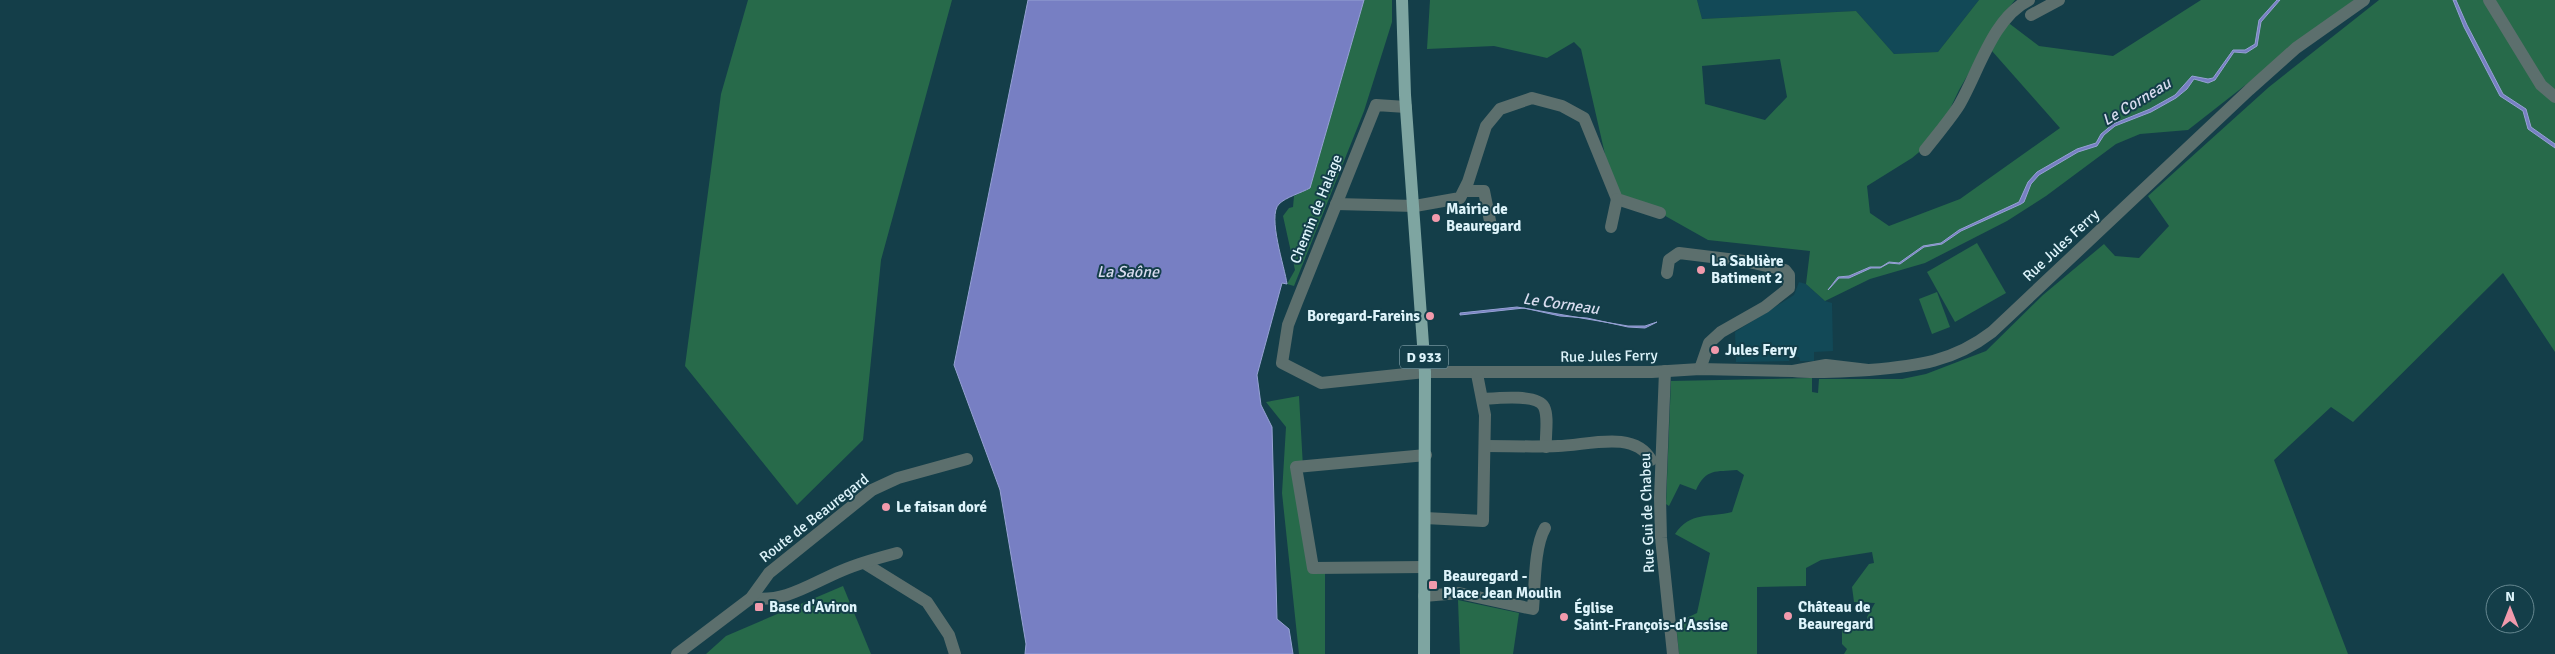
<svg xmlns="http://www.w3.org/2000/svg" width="2555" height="654" viewBox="0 0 2555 654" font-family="Signika,sans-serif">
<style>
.built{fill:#124957}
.green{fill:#276a4a;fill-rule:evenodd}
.water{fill:#777fc3;stroke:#96a2d4}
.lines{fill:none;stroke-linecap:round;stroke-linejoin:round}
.minor{stroke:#5c6f6d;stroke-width:12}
.major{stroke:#7ea5a1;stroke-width:12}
.poi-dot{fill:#f29aac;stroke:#143e49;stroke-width:2}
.labels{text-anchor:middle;stroke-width:4;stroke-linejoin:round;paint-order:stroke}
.shield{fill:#143e49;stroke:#a1bdc6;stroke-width:1}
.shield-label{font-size:14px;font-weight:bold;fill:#def4fb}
.street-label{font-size:15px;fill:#def4fb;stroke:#143e49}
.poi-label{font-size:15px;font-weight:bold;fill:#def4fb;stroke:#143e49;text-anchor:start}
.water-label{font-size:16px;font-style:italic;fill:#d7dbee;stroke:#143e49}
</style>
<rect width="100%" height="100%" fill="#143e49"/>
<g class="built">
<path d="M1697,0H1979L1938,52L1894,54L1856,11L1702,19Z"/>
<path d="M1799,282L1806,284L1825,301L1832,303L1833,351L1814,352V361H1800L1799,357H1791L1789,361L1736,362L1735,332L1794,295Z"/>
</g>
<g class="green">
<path d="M748,0H952L881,260L863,440L797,505L685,366L721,94Z"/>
<path d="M1364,0H1392V22L1364,111L1294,286L1287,284L1295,270L1283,216L1289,208L1293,207L1294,196L1310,188Z"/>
<path d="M1430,0H1697L1702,19L1856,11L1894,54L1938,52L1979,0H2015L2002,16L1959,90L1936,138L1912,158L1867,186L1870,213L1889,226L1960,199L2060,128L1992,51L2006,21L2039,46L2113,56L2201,0H2354L2188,130L2140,134L2116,144L2046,196L2007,221L1925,263L1870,279L1825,301L1806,284L1810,251L1708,240L1660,213L1617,195L1607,163L1581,49L1574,42L1547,58L1494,46L1427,49ZM1780,59L1787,97L1765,120L1705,104L1702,66Z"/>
<path d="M2379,0H2555V352L2503,273L2353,422L2331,407L2274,460L2348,654H1844L1847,649L1842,644V626L1862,625L1866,628L1869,623L1867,617L1875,603L1854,602L1852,587L1869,564L1874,563L1872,552L1821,560L1806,568V586L1757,587V654H1679L1676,623L1697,613L1710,553L1675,534C1690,511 1709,518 1732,512L1744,475L1737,470C1716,472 1706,468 1696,490L1680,484L1669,506L1666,504L1671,381L1812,378V392L1818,393L1819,379H1902L1926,374L1986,351L2043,295L2104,244L2115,256L2139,258L2169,226L2148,196L2269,87Z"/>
<path d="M1977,243L2006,293L1955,322L1927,272Z"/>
<path d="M1937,292L1950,327L1932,334L1919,299Z"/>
<path d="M1299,396L1303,467H1297L1313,568L1325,573V654H1299L1282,493L1286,427L1266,402Z"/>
<path d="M843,586L871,654H706L726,636Z"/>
<path d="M1458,600L1519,613L1513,654H1460Z"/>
</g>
<g class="water">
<path d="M1028,0H1364L1310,188C1301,193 1286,197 1279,204C1267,216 1285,268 1287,284L1282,283L1257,375L1261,405L1272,427L1277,619L1289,629L1293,654H1025L1026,644L1000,490L954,365Z"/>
<path d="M2277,0H2280L2261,22L2257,46L2246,53L2234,52L2215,80L2208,83L2194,79L2187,89L2176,98L2151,112L2115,126L2104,135L2097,146L2078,152L2039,175L2031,184L2024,202L2021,204L1961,231L1942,244L1924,247L1900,264L1889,263L1880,268H1871L1849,278H1839L1828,290L1838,277L1849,276L1870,267H1881L1889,262L1899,263L1923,246L1941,243L1959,230L2019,202L2028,182L2037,172L2077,149L2096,143L2101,134L2113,124L2150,109L2175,95L2192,76L2208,79L2213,78L2233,50H2245L2255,44L2259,20Z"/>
<path d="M2453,0H2456L2467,25L2503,94L2526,109L2531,127L2555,144V148L2528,129L2523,111L2500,96L2464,27Z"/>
<path d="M1517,307L1628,326H1645L1657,322L1645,328L1628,327L1587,318L1560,316L1524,308L1460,315V313Z"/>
</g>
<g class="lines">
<g class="minor">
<path d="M2489,0L2541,85L2555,97"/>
<path d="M2031,15L2059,0"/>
<path d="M1406,107L1376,105L1297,302L1288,325L1282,363L1321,383L1425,372H1652L1700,369L1793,371"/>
<path d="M1925,150C1936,136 1948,122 1958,107C1978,74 1992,18 2029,0"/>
<path d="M1464,191H1484L1491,226"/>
<path d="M1336,204L1415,206L1460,198L1468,182L1486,126L1500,109L1532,98L1562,106L1584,118L1617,199L1660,213"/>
<path d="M1611,227L1617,199"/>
<path d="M1667,273L1669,260L1679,253L1744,261L1785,270L1789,275V288L1765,307L1721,332L1709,343L1700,369"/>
<path d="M1868,370L1826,365L1793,371C1819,374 1843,371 1869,370C1917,366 1953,362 1992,332L2249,90L2296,48L2364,0"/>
<path d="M1665,371L1660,498L1661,538L1673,654"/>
<path d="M1484,399C1497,398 1538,394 1544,407C1549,417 1545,436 1546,447"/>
<path d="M1485,446C1509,446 1533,447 1558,446C1585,446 1634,429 1651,460"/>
<path d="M1425,518L1483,521L1485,415L1477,374"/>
<path d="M864,563L927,602L949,635L955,654"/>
<path d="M1424,567L1313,568L1296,467L1426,455"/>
<path d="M1424,596L1459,593L1533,609C1535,586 1534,547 1545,528"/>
<path d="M751,598C785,603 810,584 841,571C859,563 878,558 897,553"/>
<path d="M677,654L751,598L769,573L872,490L898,478L967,459"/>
</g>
<path class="major" d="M1402,0L1405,95L1425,372L1424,654"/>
</g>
<g class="poi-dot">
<circle cx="1436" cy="218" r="5"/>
<circle cx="1701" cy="270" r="5"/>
<circle cx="1430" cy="316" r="5"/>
<circle cx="1715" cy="350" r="5"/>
<circle cx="886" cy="507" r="5"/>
<rect x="1428" y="580" width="10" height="10" rx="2.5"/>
<rect x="754" y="602" width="10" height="10" rx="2.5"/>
<circle cx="1788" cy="616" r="5"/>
<circle cx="1564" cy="617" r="5"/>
</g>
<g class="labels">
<rect class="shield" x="1400" y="345.5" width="48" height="23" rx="4"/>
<g class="shield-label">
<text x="1424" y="362">D 933</text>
</g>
<g class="street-label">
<text transform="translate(1316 209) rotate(-68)" y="5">Chemin de Halage</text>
<text transform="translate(2061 245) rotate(-43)" y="5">Rue Jules Ferry</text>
<text transform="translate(1609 356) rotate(-1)" y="5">Rue Jules Ferry</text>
<text transform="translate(1647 513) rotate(-92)" y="5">Rue Gui de Chabeu</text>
<text transform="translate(814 518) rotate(-38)" y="5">Route de Beauregard</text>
</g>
<g class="poi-label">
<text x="1446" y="214">Mairie de<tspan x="1446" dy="17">Beauregard</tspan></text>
<text x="1711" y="266">La Sablière<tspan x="1711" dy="17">Batiment 2</tspan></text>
<text x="1420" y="321" text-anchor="end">Boregard-Fareins</text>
<text x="1725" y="355">Jules Ferry</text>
<text x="896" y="512">Le faisan doré</text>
<text x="1443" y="581">Beauregard -<tspan x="1443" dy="17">Place Jean Moulin</tspan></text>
<text x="769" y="612">Base d'Aviron</text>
<text x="1798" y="612">Château de<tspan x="1798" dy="17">Beauregard</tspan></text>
<text x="1574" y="613">Église<tspan x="1574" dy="17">Saint-François-d'Assise</tspan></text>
</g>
<g class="water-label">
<text transform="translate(2136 101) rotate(-31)" y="6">Le Corneau</text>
<text x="1128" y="277">La Saône</text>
<text transform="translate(1561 303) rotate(8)" y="6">Le Corneau</text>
</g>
</g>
<g transform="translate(2510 609)"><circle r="24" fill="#143e49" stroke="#658790"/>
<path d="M0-4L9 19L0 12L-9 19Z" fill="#f29aac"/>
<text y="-8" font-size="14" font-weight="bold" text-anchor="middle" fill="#def4fb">N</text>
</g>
</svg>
